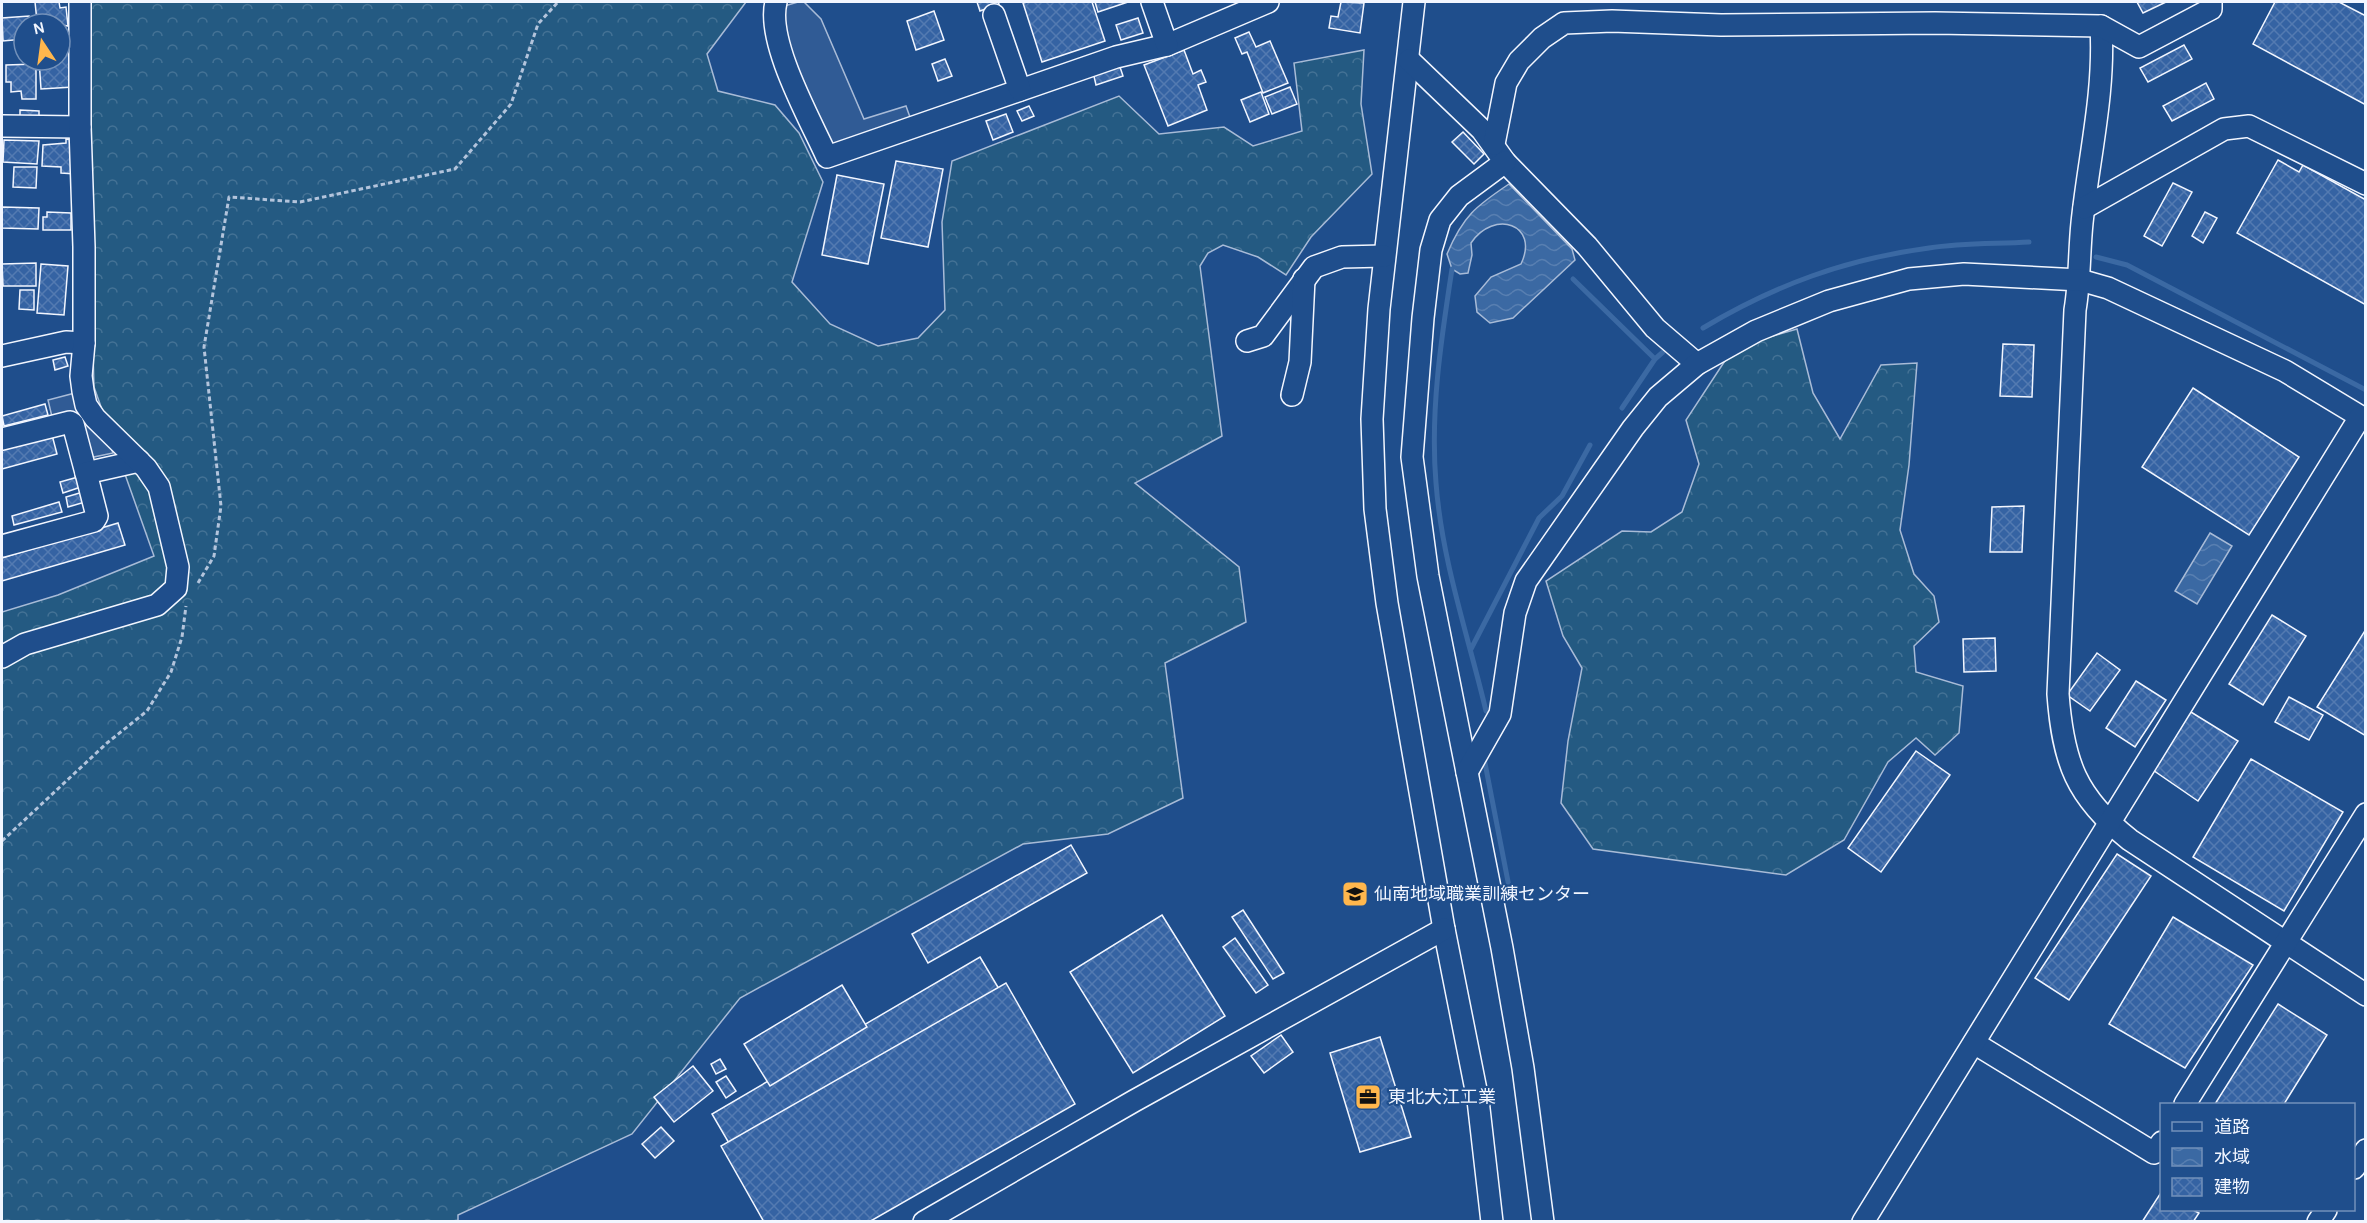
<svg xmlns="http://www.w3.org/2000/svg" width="2367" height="1223" viewBox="0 0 2367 1223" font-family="Karla,'Noto Sans JP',sans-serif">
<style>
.forest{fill:url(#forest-crowns);stroke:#a8bbd7;stroke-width:1.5}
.parking{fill:#305b95;stroke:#a8bbd7;stroke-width:1.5}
.water{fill:url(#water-waves);stroke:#a8bbd7;stroke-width:1.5}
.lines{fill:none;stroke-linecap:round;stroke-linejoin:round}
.stream{stroke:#3b69a3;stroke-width:5}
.building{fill:url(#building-cross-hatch);stroke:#f2f6ff;stroke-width:1.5}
.minor-casing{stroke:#f2f6ff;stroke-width:24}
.path{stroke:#b3c4dc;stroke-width:3;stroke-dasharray:4.5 3;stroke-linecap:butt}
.minor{stroke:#1f4e8c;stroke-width:21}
.labels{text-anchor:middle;stroke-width:4.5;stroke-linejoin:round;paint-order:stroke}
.poi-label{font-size:18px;fill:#f2f6ff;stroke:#1f4e8c;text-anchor:start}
</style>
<defs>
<pattern id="forest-crowns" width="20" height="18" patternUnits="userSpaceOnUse" patternTransform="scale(1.5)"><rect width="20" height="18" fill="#245a82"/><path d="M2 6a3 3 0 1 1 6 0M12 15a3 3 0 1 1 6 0" fill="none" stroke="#447295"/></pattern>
<pattern id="water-waves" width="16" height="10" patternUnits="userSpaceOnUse" patternTransform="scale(1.5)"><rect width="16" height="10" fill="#3b69a3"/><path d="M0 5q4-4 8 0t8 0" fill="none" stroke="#587fb1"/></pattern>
<pattern id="building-cross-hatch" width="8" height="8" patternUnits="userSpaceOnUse" patternTransform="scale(1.5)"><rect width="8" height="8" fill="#3563a3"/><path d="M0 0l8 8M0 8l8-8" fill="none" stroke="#537ab1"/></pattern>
</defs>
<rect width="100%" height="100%" fill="#1f4e8c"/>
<g class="forest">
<path d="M83,2H746L707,54L718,91L775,105L799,133L823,182L792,282L830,324L878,346L918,338L945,310L942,222L952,161L1119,96L1159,134L1224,127L1253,146L1302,131L1294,63L1364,50L1361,104L1372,174L1311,237L1286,275L1258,257L1223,245L1208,253L1200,266L1222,436L1135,483L1239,567L1246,622L1165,663L1183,798L1108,834L1023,844L740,998L632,1134L458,1215V1221L2,1222V612L58,595L154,556L94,387Z"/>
<path d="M1797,329L1813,393L1840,439L1881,365L1917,363L1909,465L1900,530L1914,574L1934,596L1939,622L1914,646L1916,672L1963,686L1959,733L1935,755L1916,738L1888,762L1844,840L1786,875L1593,849L1561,803L1568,741L1582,668L1563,636L1546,581L1622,531L1651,532L1682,512L1699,464L1686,420L1734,347Z"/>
</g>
<g class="parking">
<path d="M798,2H804L821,19L864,119L906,106L911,120L831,147L790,67L781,7Z"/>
<path d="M75,393L80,414L53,421L48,400Z"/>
<path d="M85,414L108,439L113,453L89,458L79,418Z"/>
</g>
<g class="water">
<path d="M1509,184L1572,249L1575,260L1513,318L1490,323L1477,312L1475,296L1491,277L1521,264C1540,224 1494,209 1471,243L1472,255L1468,273L1460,274L1452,269L1447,254C1463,216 1476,206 1509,184Z"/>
<path d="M2210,533L2232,546L2197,604L2175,591Z"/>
</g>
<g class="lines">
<g class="stream">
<path d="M2096,257L2127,265L2366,390"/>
<path d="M1452,269C1441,340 1430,412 1436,483C1442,562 1468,635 1486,711"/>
<path d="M1573,279L1655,359L1622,408"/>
<path d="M1703,328C1775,285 1846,259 1929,248C1962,243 1996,244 2029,242"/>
<path d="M1655,359L1663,352"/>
<path d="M1471,649L1539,518L1562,496L1590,445"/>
<path d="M1484,758L1511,897"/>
</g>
</g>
<g class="building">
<path d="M35,2H59L60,8L66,7L68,26L37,21Z"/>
<path d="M977,2H998L999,4L980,11Z"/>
<path d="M1027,2H1092L1105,41L1042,62L1023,3Z"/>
<path d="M1095,2H1128L1098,12Z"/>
<path d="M1341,2L1364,3L1360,33L1329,28L1331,16L1338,17Z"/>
<path d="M2137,2H2166L2143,13Z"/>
<path d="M2275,2H2339L2366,16V105L2253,44Z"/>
<path d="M934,11L944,40L916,50L907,21Z"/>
<path d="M29,16V24H24V39L3,41L2,18Z"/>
<path d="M1138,18L1143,33L1121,40L1116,25Z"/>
<path d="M1249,32L1256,47L1270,41L1288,83L1263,93L1247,52L1242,54L1235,38Z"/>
<path d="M2184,45L2192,59L2148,82L2140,68Z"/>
<path d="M1184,50L1193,74L1201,70L1206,82L1198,85L1207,110L1168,126L1144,65Z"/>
<path d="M71,53L73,87L41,89L39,60H60V54Z"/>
<path d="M945,59L952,76L938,81L932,64Z"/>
<path d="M36,64V99H22L21,91L11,92V82H6V65Z"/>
<path d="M1119,64L1123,76L1096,85L1093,72Z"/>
<path d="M2206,83L2214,99L2172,121L2163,106Z"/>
<path d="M1290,87L1297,104L1272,114L1265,97Z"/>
<path d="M1261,92L1269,114L1250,122L1241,100Z"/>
<path d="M1029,106L1034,116L1022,121L1017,111Z"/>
<path d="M20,110L39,111V121L20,120Z"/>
<path d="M1006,114L1013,132L993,140L986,121Z"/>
<path d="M1463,132L1484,154L1474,164L1452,142Z"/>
<path d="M66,139L77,140L76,174L61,173V167L42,166L43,145L66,143Z"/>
<path d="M4,140L39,141L37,164L3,162Z"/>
<path d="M2278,160L2299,172L2303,165L2366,200V305L2237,233Z"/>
<path d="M896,161L943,169L928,247L881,238Z"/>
<path d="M14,167H37L36,188L13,187Z"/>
<path d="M837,175L884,184L868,264L822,255Z"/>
<path d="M2173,183L2192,192L2162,246L2144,236Z"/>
<path d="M2,207L39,208L38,229L2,228Z"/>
<path d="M47,212L71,213V230H43V217H47Z"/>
<path d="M2205,212L2217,218L2203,243L2192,236Z"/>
<path d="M36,263V286H3L2,264Z"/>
<path d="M41,264L68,266L64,315L37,313Z"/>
<path d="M20,290H34V310L19,309Z"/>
<path d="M2003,344L2034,345L2032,397L2000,396Z"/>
<path d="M65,357L68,366L55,370L53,360Z"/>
<path d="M2193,388L2299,457L2249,535L2142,467Z"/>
<path d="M45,404L48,415L4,426L2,416Z"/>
<path d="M52,435L57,454L2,469V447Z"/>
<path d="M78,477L81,487L63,493L60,482Z"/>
<path d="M83,492L85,502L68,507L66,497Z"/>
<path d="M59,502L62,512L14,525L12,516Z"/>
<path d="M2024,506L2022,552H1990L1992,507Z"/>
<path d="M118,523L125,545L2,581V558Z"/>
<path d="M2272,615L2306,636L2263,705L2229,684Z"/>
<path d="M2366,629V736L2317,707Z"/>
<path d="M1995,638L1996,671L1964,672L1963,639Z"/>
<path d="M2097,653L2120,670L2090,711L2067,695Z"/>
<path d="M2136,681L2166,700L2135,747L2106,728Z"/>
<path d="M2289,697L2323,715L2309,740L2275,722Z"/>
<path d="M2186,709L2238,741L2198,801L2150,768Z"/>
<path d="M1916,751L1950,775L1881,872L1848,848Z"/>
<path d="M2251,759L2343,812L2284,911L2193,857Z"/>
<path d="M1071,845L1087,873L928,963L912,934Z"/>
<path d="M2117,854L2151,876L2069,1000L2035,978Z"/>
<path d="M1243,910L1284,973L1273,979L1232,917Z"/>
<path d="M1162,915L1225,1016L1133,1073L1070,972Z"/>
<path d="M2173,917L2253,965L2185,1068L2109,1024Z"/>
<path d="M1235,938L1268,985L1256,993L1223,947Z"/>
<path d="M980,957L1065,1100L858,1222H775L712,1114Z"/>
<path d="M1006,983L1075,1104L869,1222H764L721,1146Z"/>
<path d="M842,985L867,1027L770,1086L744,1044Z"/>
<path d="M2278,1004L2327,1035L2284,1104H2215Z"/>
<path d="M1281,1035L1293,1052L1264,1073L1251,1056Z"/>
<path d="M1380,1037L1411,1137L1360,1152L1330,1053Z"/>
<path d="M720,1059L726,1069L716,1074L711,1064Z"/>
<path d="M693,1066L713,1091L674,1122L654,1097Z"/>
<path d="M726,1076L736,1091L726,1098L716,1082Z"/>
<path d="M661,1127L674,1141L655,1158L642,1144Z"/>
<path d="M2162,1191V1210H2193L2199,1213L2193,1222H2142Z"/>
</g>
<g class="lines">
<defs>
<g id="minor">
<path d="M776,2C766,42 810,119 827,157L1116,57L1167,45L1268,2"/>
<path d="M1152,2L1167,45"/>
<path d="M1414,2L1379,309L1372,419L1375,509L1387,603L1444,929L1478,1100L1492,1222"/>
<path d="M994,15L1020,90"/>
<path d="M2101,26C2105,93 2089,156 2082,223C2079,252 2080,281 2075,310L2058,694C2063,762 2076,797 2130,840L2366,995"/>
<path d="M1409,60L1482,130L1505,162L1587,246L1655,328L1697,364"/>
<path d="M2,126L80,127"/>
<path d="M1494,144L1506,83L1519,61L1542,38L1564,23L1612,21L1721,25L1935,23L2101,26L2139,47L2211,9V2"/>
<path d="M1505,162L1459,196L1440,220L1431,250L1423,318L1412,457L1428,576L1502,948L1523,1068L1543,1222"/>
<path d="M2084,208L2224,129L2249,126L2366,184"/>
<path d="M1247,341L1263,336L1314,267L1342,257L1384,256"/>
<path d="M2,356L66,342L84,343"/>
<path d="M1292,395L1300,362L1304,279"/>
<path d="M2,439L70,422L73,424L86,473"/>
<path d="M2,546L94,521L97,516L86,473L139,461"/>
<path d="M2,657L25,644L157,605L176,588L178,567L159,487L146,468L95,418L86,405L83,391L81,376L84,343V247L80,127V2"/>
<path d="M1467,772L1500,714L1515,613L1526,581L1633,428L1658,397L1697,364L1756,331L1829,301L1909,279L1964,274L2080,280L2108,288L2285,371L2366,420"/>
<path d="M1974,1043L2154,1153L2162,1142"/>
<path d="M2185,1104L2366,814"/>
<path d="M2354,1168L2366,1150"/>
<path d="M924,1222L1134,1101L1444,929"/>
<path d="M1863,1222L2360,417"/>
<path d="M2318,1222L2326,1210"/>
</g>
</defs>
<use href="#minor" class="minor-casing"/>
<g class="path">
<path d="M198,583L214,556L221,506L204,347L229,197L300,202L455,169L511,104L538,24L558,2"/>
<path d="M2,841L107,743L147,711L171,672L182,637L186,606"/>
</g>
<use href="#minor" class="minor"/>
</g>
<defs>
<symbol id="school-square" viewBox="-11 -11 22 22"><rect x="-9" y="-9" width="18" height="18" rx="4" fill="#ffb74d" stroke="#1f4e8c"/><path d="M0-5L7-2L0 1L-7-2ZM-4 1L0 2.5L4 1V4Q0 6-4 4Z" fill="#111"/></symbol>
<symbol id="office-square" viewBox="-11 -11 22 22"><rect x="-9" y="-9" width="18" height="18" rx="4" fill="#ffb74d" stroke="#1f4e8c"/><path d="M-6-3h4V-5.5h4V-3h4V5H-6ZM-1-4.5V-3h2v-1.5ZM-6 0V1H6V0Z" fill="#111"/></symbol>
</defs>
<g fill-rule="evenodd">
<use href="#school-square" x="1340" y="879" width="30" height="30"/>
<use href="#office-square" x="1353" y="1082" width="30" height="30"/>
</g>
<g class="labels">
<g class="poi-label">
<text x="1374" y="900">仙南地域職業訓練センター</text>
<text x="1388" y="1103">東北大江工業</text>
</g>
</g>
<rect width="2367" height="1223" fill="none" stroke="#f2f6ff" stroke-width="6"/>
<rect x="2160" y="1103" width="195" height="108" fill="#1f4e8c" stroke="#7391ba" stroke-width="1.5"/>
<rect x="2172" y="1122" width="30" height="9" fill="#1f4e8c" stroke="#7391ba" stroke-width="1.5"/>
<text x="2214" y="1133" font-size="18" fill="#f2f6ff">道路</text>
<rect x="2172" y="1148" width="30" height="18" fill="url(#water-waves)" stroke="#7391ba" stroke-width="1.5"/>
<text x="2214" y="1163" font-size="18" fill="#f2f6ff">水域</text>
<rect x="2172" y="1178" width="30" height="18" fill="url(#building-cross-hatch)" stroke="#7391ba" stroke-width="1.5"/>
<text x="2214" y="1193" font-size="18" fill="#f2f6ff">建物</text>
<g transform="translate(42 42) rotate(347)"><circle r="28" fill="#1f4e8c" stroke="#7391ba" stroke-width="1.5"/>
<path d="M0-4.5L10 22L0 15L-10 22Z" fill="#ffb74d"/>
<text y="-9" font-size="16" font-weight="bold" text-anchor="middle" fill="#f2f6ff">N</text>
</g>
</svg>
